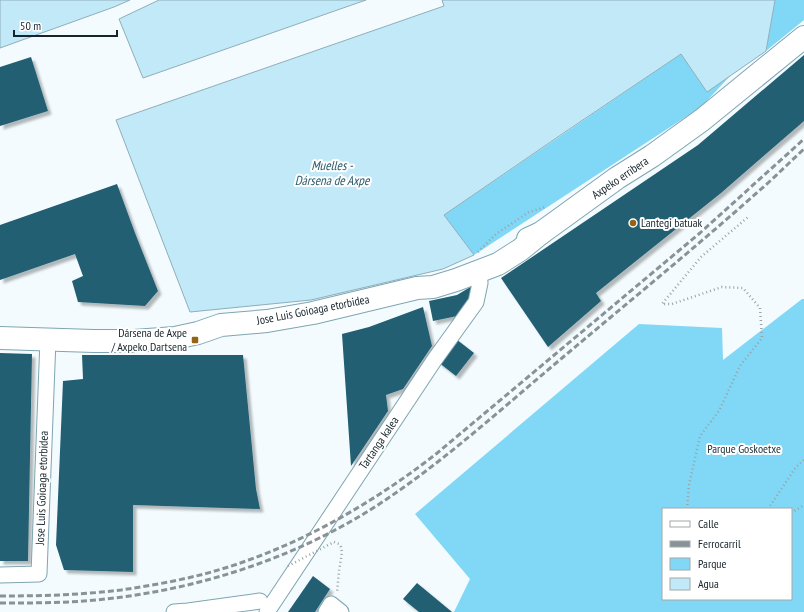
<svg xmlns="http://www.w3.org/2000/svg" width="804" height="612" viewBox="0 0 804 612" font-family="'PT Sans Narrow',sans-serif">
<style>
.green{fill:#81d8f6;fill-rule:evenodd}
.water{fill:#c1e9f8;stroke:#8eaeba}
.building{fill:#205f73;filter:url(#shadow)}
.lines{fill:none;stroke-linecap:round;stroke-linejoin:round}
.street-casing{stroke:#7ea5b2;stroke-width:17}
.primary-casing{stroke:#7ea5b2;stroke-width:24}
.path{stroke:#98a3a7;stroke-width:2.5;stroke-dasharray:1 3;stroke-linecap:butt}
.street{stroke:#fff;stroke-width:15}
.primary{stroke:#fff;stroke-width:22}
.rail{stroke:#879397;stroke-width:3;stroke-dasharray:6 3;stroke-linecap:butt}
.path-bridge{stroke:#98a3a7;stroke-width:2.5;stroke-dasharray:1 3;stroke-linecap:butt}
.poi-dot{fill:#956315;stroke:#fff;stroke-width:1.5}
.labels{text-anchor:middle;stroke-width:4;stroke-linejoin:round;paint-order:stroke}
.street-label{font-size:12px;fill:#16252b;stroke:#fff}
.poi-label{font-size:12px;fill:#16252b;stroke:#fff;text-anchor:start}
.park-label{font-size:12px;fill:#192e35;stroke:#fff}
.water-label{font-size:13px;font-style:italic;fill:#2b5c6c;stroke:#fff}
</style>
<defs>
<filter id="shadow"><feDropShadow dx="3.5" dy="3.5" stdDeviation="1" flood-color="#0004"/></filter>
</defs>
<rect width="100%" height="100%" fill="#f3fbfe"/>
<g class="green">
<path d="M775,0H804V20L766,51Z"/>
<path d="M681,54L707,92L732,74L701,107L474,255L444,215Z"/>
<path d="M802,299H804V612H454L470,579L415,514L639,324L722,328L723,360ZM663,509H791V599H663Z"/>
</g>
<g class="water">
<path d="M0,0H130L114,7L0,48Z"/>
<path d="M159,0H366L143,78L119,19Z"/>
<path d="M442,0H775L766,51L707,92L681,54L565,132L444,215L474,255L443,269L311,300L190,312L116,120L444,6Z"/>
</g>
<g class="building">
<path d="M804,55V121L721,193L596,293L601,301L548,347L501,278L698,145Z"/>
<path d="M31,57L48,111L0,126V67Z"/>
<path d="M117,184L135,233L158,291L145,306L78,302L72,281L83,276L75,254L0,280V225Z"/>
<path d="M472,286L475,293L462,315L433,321L429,301L457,295Z"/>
<path d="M423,307L432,346L403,389L386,395L388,411L351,466L342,334L369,327Z"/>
<path d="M456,339L474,353L456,376L438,362Z"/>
<path d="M0,353L32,354L28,561H0Z"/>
<path d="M82,355H243L256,489L260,509L133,505V572L64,570L56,545L63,381L83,379Z"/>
<path d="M313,576L330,589L315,612H288Z"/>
<path d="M417,583L452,612H419L403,599Z"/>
</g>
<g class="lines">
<defs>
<g id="street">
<path d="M0,575L39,574L48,339"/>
<path d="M174,612L188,611L260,601"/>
<path d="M267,612L435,359L476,302L480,283L479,272"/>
<path d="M326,612L331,604L341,612"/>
</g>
<g id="primary">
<path d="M528,239L541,233L617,178L652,156L702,120L804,37"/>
<path d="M0,338L94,341H134L175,338L198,333L221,325L267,321L313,313L417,288L433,287L456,280L498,264L520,250L541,233"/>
</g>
</defs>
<use href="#street" class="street-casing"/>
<use href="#primary" class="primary-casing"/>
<g class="path">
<path d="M478,252L496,234L529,212L546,207"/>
<path d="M687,509L689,485L700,436L719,411L740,366L762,338L760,308L743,288L722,287L672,304H662L701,257L748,217"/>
<path d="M768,509L796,467L804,460"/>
<path d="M791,513L804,505"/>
<path d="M334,542L339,544L341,547L342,552L339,571L337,593"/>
</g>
<use href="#street" class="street"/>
<use href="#primary" class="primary"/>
<g class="rail">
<path d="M0,596C40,596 81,595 121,590C148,586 177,581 204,574C288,552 368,507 436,454L700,233L804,139"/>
<path d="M0,603C32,603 64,603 96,600C192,591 288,561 370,510C438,467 500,410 562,358C631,300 702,242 769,182C781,171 792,160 804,149"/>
</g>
<path class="path-bridge" d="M288,566L334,542"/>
</g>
<g class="poi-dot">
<circle cx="633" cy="223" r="4"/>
<rect x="191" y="336" width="8" height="8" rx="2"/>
</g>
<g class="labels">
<g class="street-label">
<text transform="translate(620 178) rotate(-34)" y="4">Axpeko erribera</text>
<text transform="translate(313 310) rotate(-11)" y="4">Jose Luis Goioaga etorbidea</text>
<text transform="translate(379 443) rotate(-56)" y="4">Tartanga kalea</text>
<text transform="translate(42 488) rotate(-88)" y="4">Jose Luis Goioaga etorbidea</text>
</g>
<g class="poi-label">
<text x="641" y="227">Lantegi batuak</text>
<text x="187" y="337" text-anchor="end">Dársena de Axpe<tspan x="187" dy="14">/ Axpeko Dartsena</tspan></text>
</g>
<g class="park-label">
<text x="744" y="453">Parque Goskoetxe</text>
</g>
<g class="water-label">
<text x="332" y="170">Muelles -<tspan x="332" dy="15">Dársena de Axpe</tspan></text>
</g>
</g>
<rect x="662" y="508" width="130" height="92" fill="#ffffff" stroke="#a2a8aa"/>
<rect x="670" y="521" width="20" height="6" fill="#ffffff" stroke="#a2a8aa"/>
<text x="698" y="528" font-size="12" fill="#16252b">Calle</text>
<rect x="670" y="541" width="20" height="6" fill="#879397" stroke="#a2a8aa"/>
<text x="698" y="548" font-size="12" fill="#16252b">Ferrocarril</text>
<rect x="670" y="558" width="20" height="12" fill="#81d8f6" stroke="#a2a8aa"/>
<text x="698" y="568" font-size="12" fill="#16252b">Parque</text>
<rect x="670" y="578" width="20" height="12" fill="#c1e9f8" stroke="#a2a8aa"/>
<text x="698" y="588" font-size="12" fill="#16252b">Agua</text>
<path d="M14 30v6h103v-6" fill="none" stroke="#16252b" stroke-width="2"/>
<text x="20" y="30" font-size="12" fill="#16252b" stroke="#ffffff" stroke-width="3" paint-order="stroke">50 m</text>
</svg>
